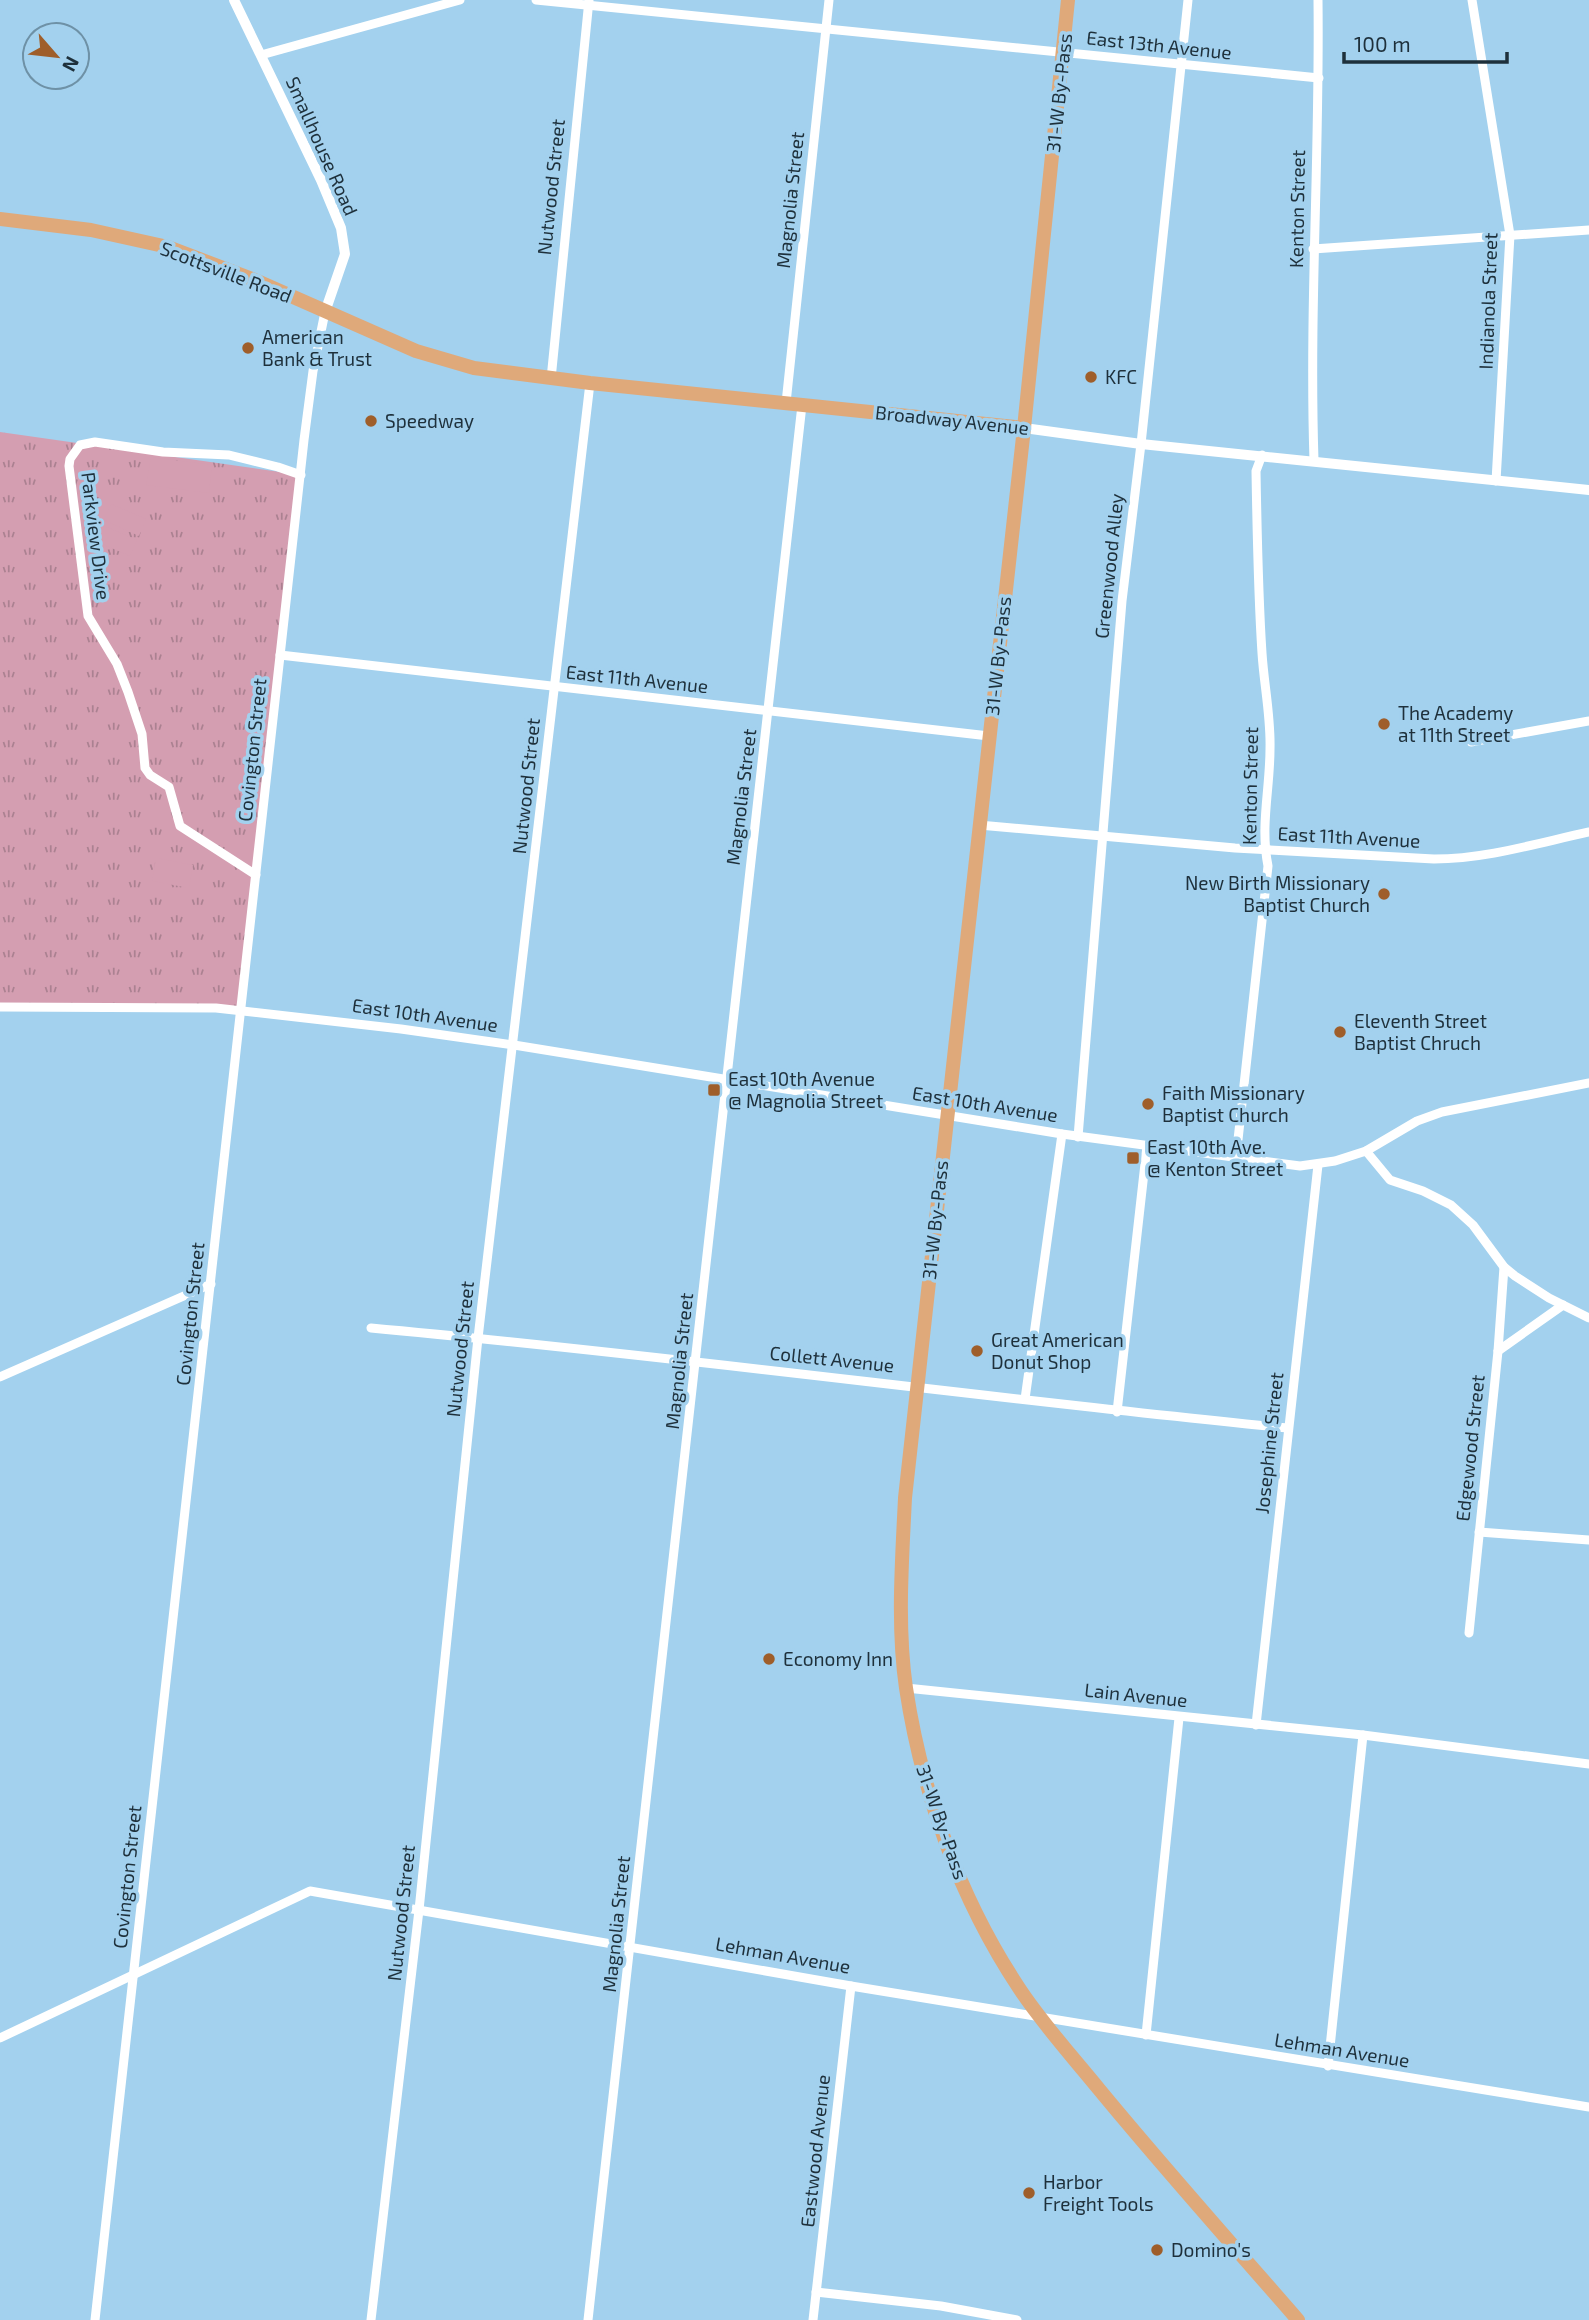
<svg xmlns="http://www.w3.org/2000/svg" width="1589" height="2320" viewBox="0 0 1589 2320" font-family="'Exo 2',sans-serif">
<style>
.grass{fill:url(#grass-tufts)}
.pitch{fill:#d49eb1}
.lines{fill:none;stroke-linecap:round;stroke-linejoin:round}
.minor{stroke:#fff;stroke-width:9}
.tertiary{stroke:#fff;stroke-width:10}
.primary{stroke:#dfa97a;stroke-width:14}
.poi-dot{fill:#9f5e2a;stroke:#a3d1ee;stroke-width:2.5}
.labels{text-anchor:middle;stroke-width:7;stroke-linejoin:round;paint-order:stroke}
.street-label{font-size:19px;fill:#1e303b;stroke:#a3d1ee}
.poi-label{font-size:19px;fill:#1e303b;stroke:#a3d1ee;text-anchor:start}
</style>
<defs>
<pattern id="grass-tufts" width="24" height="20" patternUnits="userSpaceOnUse" patternTransform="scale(1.75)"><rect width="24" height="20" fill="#d49eb1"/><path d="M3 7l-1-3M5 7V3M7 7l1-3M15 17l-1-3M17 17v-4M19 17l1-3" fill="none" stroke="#ab8191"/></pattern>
</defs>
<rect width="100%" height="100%" fill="#a3d1ee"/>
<path class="grass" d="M0,432L301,475L240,1009L0,1005Z"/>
<g class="pitch">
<path d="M151,457L212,465L209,493L146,485Z"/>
<path d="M111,504L146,519L139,536L104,520Z"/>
<path d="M102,525L137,540L130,556L95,541Z"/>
<path d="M156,858L193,865L189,888L152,881Z"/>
</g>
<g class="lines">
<g class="minor">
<path d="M536,0L1319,78"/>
<path d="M1472,0L1510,235L1496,481"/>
<path d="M261,55L460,0"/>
<path d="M1313,249L1589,230"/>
<path d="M551,379L589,0"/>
<path d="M786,403L829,0"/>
<path d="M1314,461C1309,307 1320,154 1318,0"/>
<path d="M280,655L989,736"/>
<path d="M1471,742L1589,721"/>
<path d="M979,825L1235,848L1434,859C1486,859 1538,843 1589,832"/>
<path d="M256,875L180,826L169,787L150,775L145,768L142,734L128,692L117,664L88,616L69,466L70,459L80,445L95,442L163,452L229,455L278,467L301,475"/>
<path d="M0,1007L216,1008L401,1029L514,1045L1062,1134L1300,1166L1335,1161L1366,1151L1417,1121L1442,1112L1589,1083"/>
<path d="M1078,1137L1122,601L1141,444L1188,0"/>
<path d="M1366,1151L1390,1180L1423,1191L1451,1205L1473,1225L1504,1267L1515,1276L1549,1298L1589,1318"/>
<path d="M1236,1158L1268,866C1260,826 1270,789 1270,749C1271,717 1264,685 1262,653C1258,592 1257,531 1256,471L1262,455"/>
<path d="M371,1328C678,1356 982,1398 1288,1428"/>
<path d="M1498,1351L1563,1305"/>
<path d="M0,1377L211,1284"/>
<path d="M1025,1399L1062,1134"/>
<path d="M1117,1412L1147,1146"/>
<path d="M1479,1532L1589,1540"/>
<path d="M1469,1633L1498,1351L1504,1267"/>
<path d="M906,1688L1363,1735L1589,1764"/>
<path d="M1256,1725L1318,1165"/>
<path d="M1146,2035L1179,1718"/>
<path d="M0,2038L310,1891L851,1986L1589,2107"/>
<path d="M1328,2066L1363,1735"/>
<path d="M816,2292L941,2306L1017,2320"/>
<path d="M95,2320L304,440L313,371L325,312"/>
<path d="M371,2320L419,1910L478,1338L590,383"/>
<path d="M588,2320L802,405"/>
<path d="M813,2320L851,1986"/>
</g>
<g class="tertiary">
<path d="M234,0L321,180L341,228L345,254L325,312"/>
<path d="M1024,428L1141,444L1589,490"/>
</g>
<g class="primary">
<path d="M1068,0L1024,428L905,1498C902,1561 897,1626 906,1688C922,1794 960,1899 1019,1988C1042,2023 1071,2055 1098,2088C1163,2167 1231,2243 1298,2320"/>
<path d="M0,219L91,230L168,247L257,281L416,351L474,368L590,383L1024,428"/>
</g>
</g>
<g class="poi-dot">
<circle cx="248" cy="348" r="7"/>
<circle cx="1091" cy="377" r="7"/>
<circle cx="371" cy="421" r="7"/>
<circle cx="1384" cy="724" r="7"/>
<circle cx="1384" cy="894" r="7"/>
<circle cx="1340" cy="1032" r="7"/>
<rect x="707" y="1083" width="14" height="14" rx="3.5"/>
<circle cx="1148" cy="1104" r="7"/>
<rect x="1126" y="1151" width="14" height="14" rx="3.5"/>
<circle cx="977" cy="1351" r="7"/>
<circle cx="769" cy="1659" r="7"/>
<circle cx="1029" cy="2193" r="7"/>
<circle cx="1157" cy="2250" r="7"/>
</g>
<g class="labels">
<g class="street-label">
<text transform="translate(1159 45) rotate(6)" y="7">East 13th Avenue</text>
<text transform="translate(1059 93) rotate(-84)" y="7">31-W By-Pass</text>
<text transform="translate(322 146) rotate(66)" y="7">Smallhouse Road</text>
<text transform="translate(551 187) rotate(-84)" y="7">Nutwood Street</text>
<text transform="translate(790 200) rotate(-84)" y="7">Magnolia Street</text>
<text transform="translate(1297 209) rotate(-89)" y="7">Kenton Street</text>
<text transform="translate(226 272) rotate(21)" y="7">Scottsville Road</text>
<text transform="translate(1488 301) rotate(-88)" y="7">Indianola Street</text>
<text transform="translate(952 420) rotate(6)" y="7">Broadway Avenue</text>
<text transform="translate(96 536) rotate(83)" y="7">Parkview Drive</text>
<text transform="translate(1109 566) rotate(-84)" y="7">Greenwood Alley</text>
<text transform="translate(998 656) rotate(-84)" y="7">31-W By-Pass</text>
<text transform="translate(637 679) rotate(6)" y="7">East 11th Avenue</text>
<text transform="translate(252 750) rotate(-84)" y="7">Covington Street</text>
<text transform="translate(526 786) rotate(-84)" y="7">Nutwood Street</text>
<text transform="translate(1250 786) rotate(-89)" y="7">Kenton Street</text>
<text transform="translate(741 797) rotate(-83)" y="7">Magnolia Street</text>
<text transform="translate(1349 837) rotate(3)" y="7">East 11th Avenue</text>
<text transform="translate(425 1015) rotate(8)" y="7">East 10th Avenue</text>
<text transform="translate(985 1104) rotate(9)" y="7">East 10th Avenue</text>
<text transform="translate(935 1220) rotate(-84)" y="7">31-W By-Pass</text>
<text transform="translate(190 1314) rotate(-84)" y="7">Covington Street</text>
<text transform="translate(460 1349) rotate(-84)" y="7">Nutwood Street</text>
<text transform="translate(832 1359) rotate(6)" y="7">Collett Avenue</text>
<text transform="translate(679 1361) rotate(-84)" y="7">Magnolia Street</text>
<text transform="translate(1269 1443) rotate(-84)" y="7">Josephine Street</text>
<text transform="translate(1470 1448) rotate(-84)" y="7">Edgewood Street</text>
<text transform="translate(1136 1695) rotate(6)" y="7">Lain Avenue</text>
<text transform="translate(942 1822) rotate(71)" y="7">31-W By-Pass</text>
<text transform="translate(127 1877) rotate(-84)" y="7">Covington Street</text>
<text transform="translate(401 1913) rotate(-84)" y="7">Nutwood Street</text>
<text transform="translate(616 1924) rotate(-84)" y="7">Magnolia Street</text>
<text transform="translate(783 1955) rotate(10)" y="7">Lehman Avenue</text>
<text transform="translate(1342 2050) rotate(9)" y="7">Lehman Avenue</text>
<text transform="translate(815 2151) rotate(-84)" y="7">Eastwood Avenue</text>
</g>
<g class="poi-label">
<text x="262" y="344">American<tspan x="262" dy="22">Bank &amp; Trust</tspan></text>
<text x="1105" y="384">KFC</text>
<text x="385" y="428">Speedway</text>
<text x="1398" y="720">The Academy<tspan x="1398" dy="22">at 11th Street</tspan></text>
<text x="1370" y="890" text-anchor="end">New Birth Missionary<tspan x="1370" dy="22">Baptist Church</tspan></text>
<text x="1354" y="1028">Eleventh Street<tspan x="1354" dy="22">Baptist Chruch</tspan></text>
<text x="728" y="1086">East 10th Avenue<tspan x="728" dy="22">@ Magnolia Street</tspan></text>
<text x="1162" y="1100">Faith Missionary<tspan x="1162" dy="22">Baptist Church</tspan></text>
<text x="1147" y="1154">East 10th Ave.<tspan x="1147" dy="22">@ Kenton Street</tspan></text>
<text x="991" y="1347">Great American<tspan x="991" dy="22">Donut Shop</tspan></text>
<text x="783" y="1666">Economy Inn</text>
<text x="1043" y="2189">Harbor<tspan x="1043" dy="22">Freight Tools</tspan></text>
<text x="1171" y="2257">Domino's</text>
</g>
</g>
<g transform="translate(56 56) rotate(118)"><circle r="33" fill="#a3d1ee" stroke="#6e91a6" stroke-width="2"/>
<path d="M0-5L12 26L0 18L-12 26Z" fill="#9f5e2a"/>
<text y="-10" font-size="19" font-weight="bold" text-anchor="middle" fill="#1e303b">N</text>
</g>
<path d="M1344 52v10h163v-10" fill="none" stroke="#1e303b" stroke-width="3.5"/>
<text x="1354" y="52" font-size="21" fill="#1e303b" stroke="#a3d1ee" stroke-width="5" paint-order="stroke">100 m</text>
</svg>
